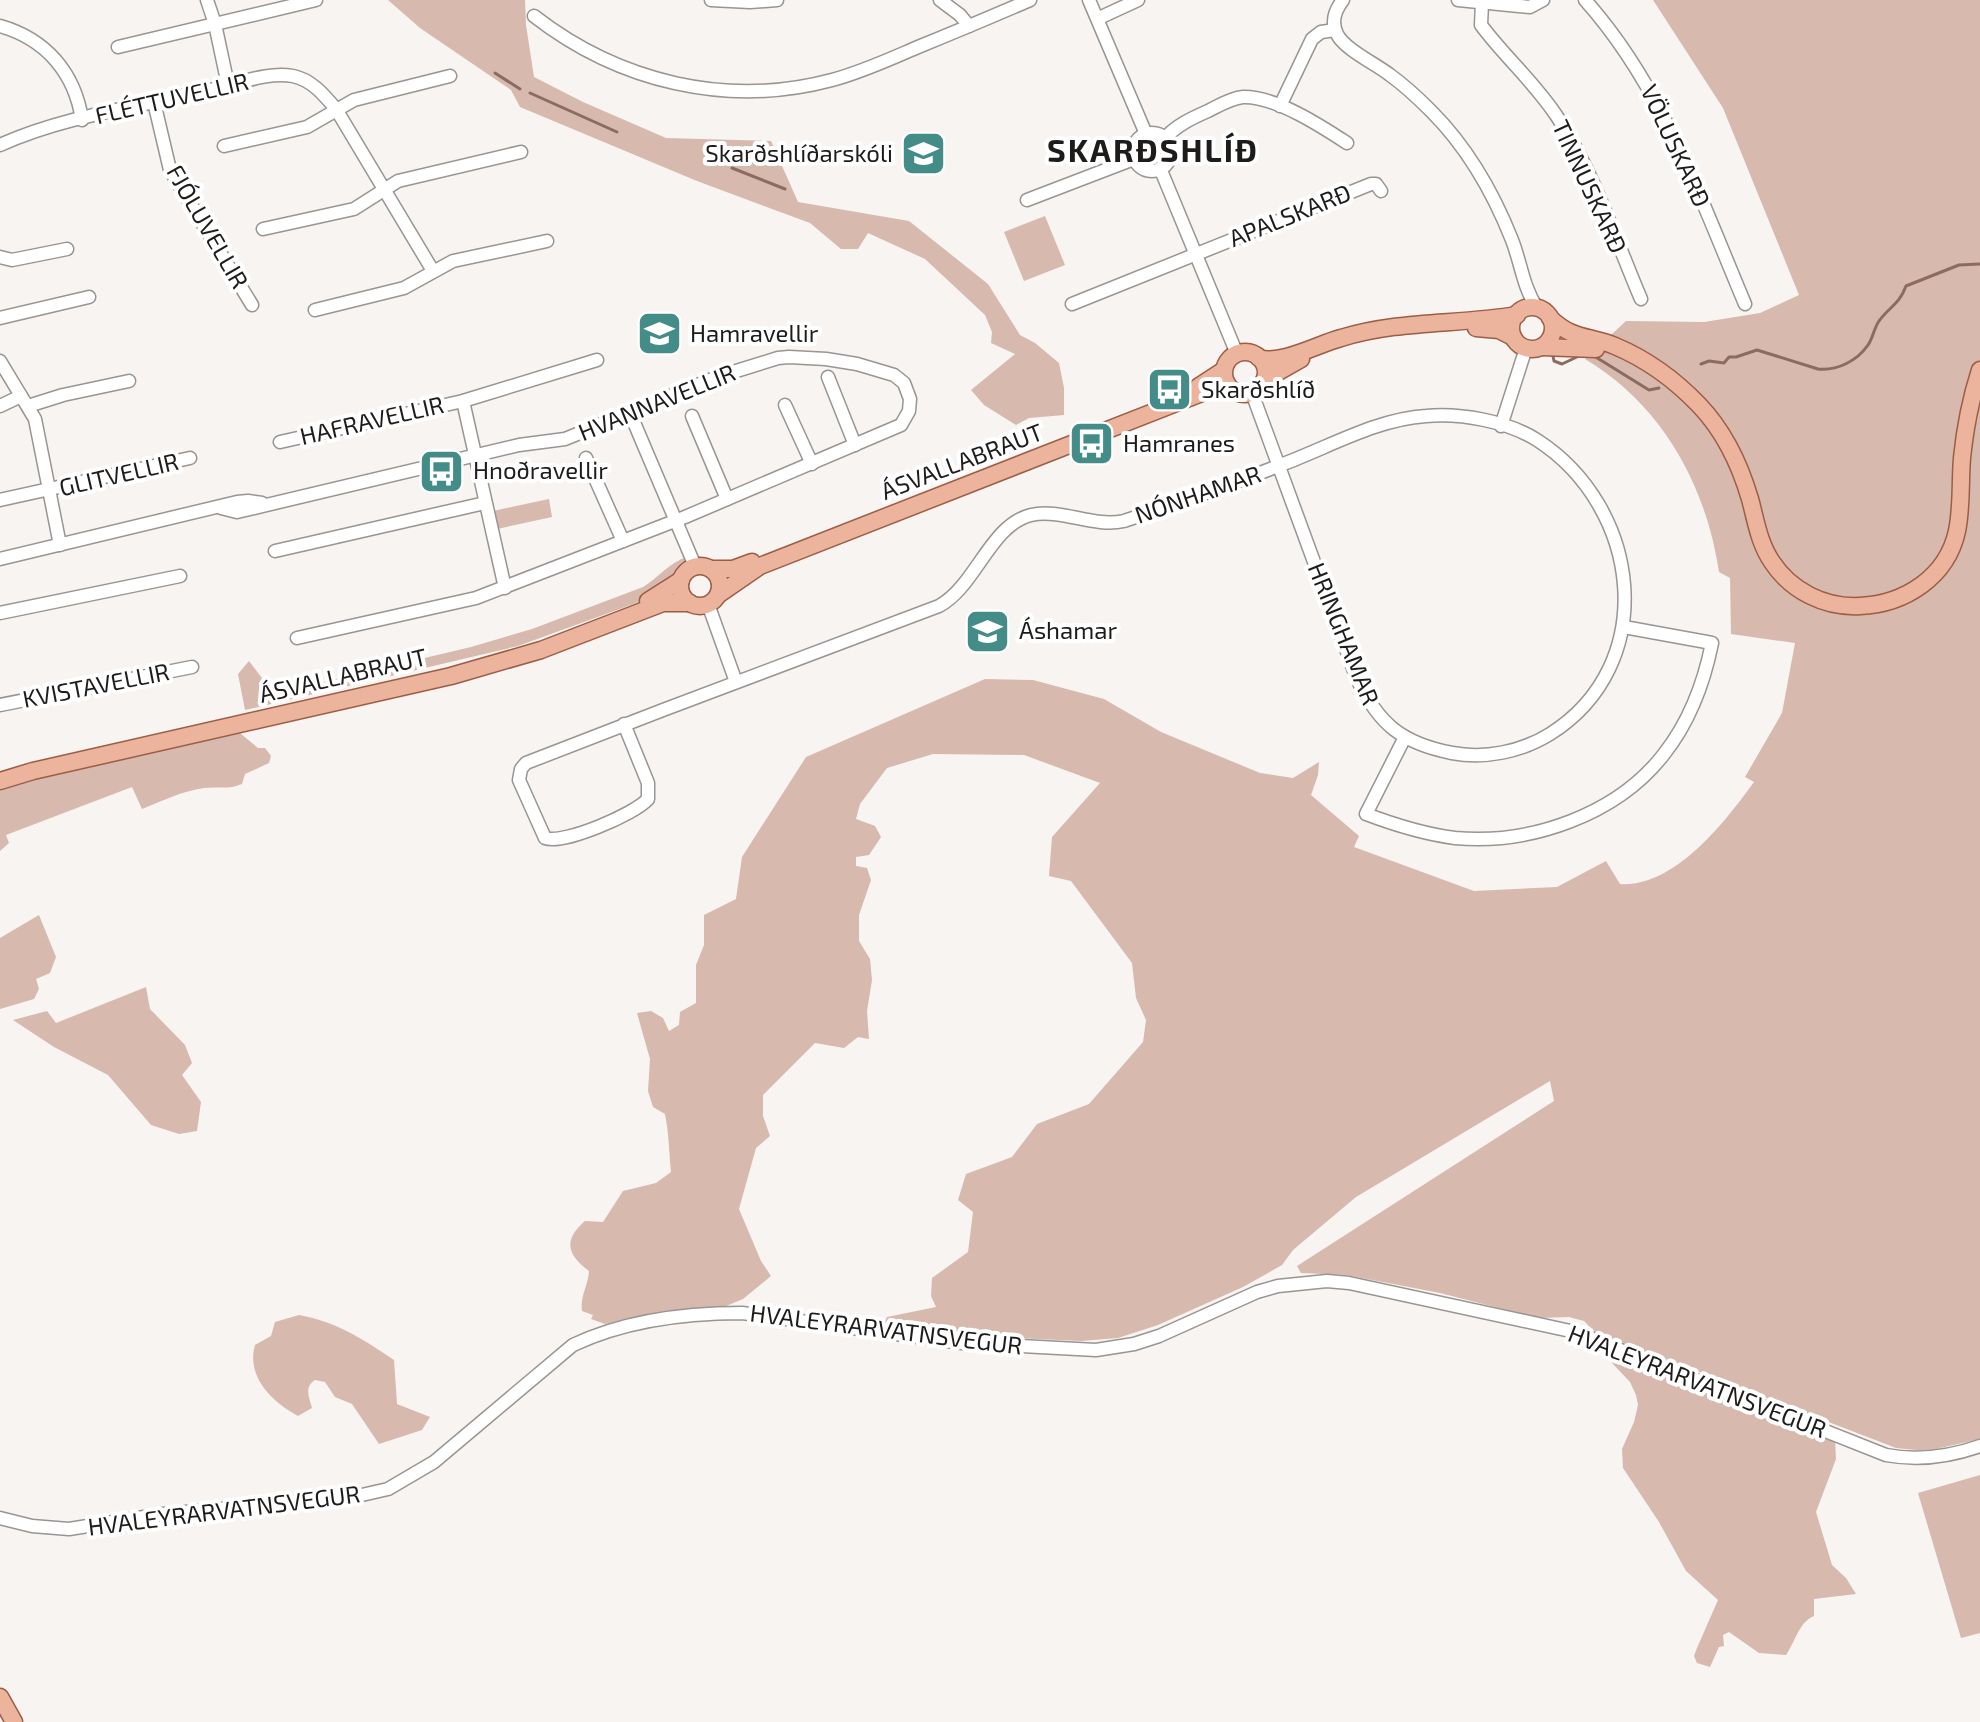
<svg xmlns="http://www.w3.org/2000/svg" width="1980" height="1722" viewBox="0 0 1980 1722" font-family="'Exo 2',sans-serif">
<style>
.green{fill:#d7b9ae}
.lines{fill:none;stroke-linecap:round;stroke-linejoin:round}
.stream{stroke:#8c6c61;stroke-width:3}
.minor-casing{stroke:#989593;stroke-width:15}
.major-casing{stroke:#9c5d45;stroke-width:19}
.minor{stroke:#fff;stroke-width:12}
.major{stroke:#ecb39d;stroke-width:16}
.labels{text-anchor:middle;stroke-width:8;stroke-linejoin:round;paint-order:stroke}
.street-label{font-size:24px;fill:#1d1c1b;stroke:#fff}
.poi-label{font-size:24px;fill:#1d1c1b;stroke:#fff;text-anchor:start}
.district-label{font-size:32px;font-weight:bold;letter-spacing:2px;fill:#1d1c1b;stroke:#fff}
</style>
<rect width="100%" height="100%" fill="#f7f4f2"/>
<g class="green">
<path d="M388,0H525L526,25L534,77L583,102L666,138L771,141L798,202L909,221L988,284L1020,335L1035,343L1059,363L1064,388V415L1029,418L1016,425L984,405L971,390L1015,354L991,343L992,332L985,315L925,259L868,233L858,249H841L810,223L697,181L520,107L511,90L420,28Z"/>
<path d="M1653,0H1980V1439L1927,1451L1896,1448L1595,1332L1584,1321L1569,1317L1538,1318L1440,1293L1346,1275L1301,1273L1297,1266L1554,1101L1550,1081L1356,1197L1293,1250L1282,1265L1243,1287L1158,1325L1118,1338L1081,1341L954,1335L882,1327L887,1317L936,1307L931,1296L932,1278L968,1252L973,1212L958,1200L966,1174L1012,1157L1037,1124L1089,1104L1143,1042L1146,1020L1136,998L1132,963L1071,881L1049,876L1052,837L1100,783L1024,755L933,754L887,768L860,804L856,819L875,826L881,837L869,855L856,857V866L867,868L871,880L859,915V941L870,959L872,980L867,1011L869,1039L858,1037L844,1048L815,1043L763,1095V1116L770,1136L756,1148L739,1209L761,1261L771,1276L743,1299L726,1306L678,1310L605,1324L591,1319L593,1315L582,1311C580,1296 588,1286 589,1271C568,1255 562,1241 585,1221L603,1222L623,1191L656,1183L671,1172C669,1152 669,1134 665,1114L653,1107L648,1091L650,1059L637,1013L651,1011L663,1018L669,1031L679,1025L680,1012L696,1003V965L704,945V915L736,899L742,857L806,757L985,679L1033,680L1104,699L1161,732L1260,773L1293,778L1319,762L1318,775L1311,795L1359,836L1354,847L1474,891L1557,887L1606,861L1620,884C1674,888 1725,822 1754,782L1745,777L1782,713L1795,643L1731,634L1730,578L1719,572C1706,485 1662,405 1585,359L1626,321L1704,322L1760,313L1799,295L1723,108Z"/>
<circle cx="1151" cy="152" r="12"/>
<path d="M1045,216L1065,265L1024,281L1004,232Z"/>
<path d="M549,499L552,517L497,529L493,511Z"/>
<path d="M687,557L684,567L674,580L647,599L518,646L245,710L238,674L249,661L268,686L311,678L324,682L471,647L532,629L643,587C658,578 670,562 687,557Z"/>
<path d="M235,729L258,748H265L271,756L269,763L245,774L242,784C228,790 218,786 204,788C182,791 162,801 142,809L132,787L6,835L9,843L0,851V786Z"/>
<path d="M39,915L56,957L50,973L36,979L39,989L34,999L0,1009V938Z"/>
<path d="M146,987L150,1009L185,1045L192,1063L182,1075L201,1102L197,1131L179,1134L151,1125L108,1075L54,1047L13,1020L47,1011L56,1023Z"/>
<path d="M299,1315C337,1322 363,1339 394,1360L397,1404L430,1417L422,1430L379,1444L352,1404L335,1397L325,1382L315,1380C304,1387 309,1397 312,1408L298,1416C272,1402 246,1377 255,1345L271,1336L275,1322Z"/>
<path d="M1596,1346L1835,1440L1836,1459L1816,1512L1832,1565L1846,1578L1856,1594L1814,1599V1616C1799,1622 1795,1642 1786,1655L1759,1653L1729,1632L1723,1635L1724,1646L1719,1647L1710,1667L1697,1663L1694,1656L1697,1648L1718,1600L1686,1571L1659,1522L1623,1468L1622,1449L1634,1422L1638,1405L1636,1395L1630,1382Z"/>
<path d="M1980,1475V1633L1961,1638L1918,1493Z"/>
</g>
<g class="lines">
<g class="stream">
<path d="M495,73L520,89"/>
<path d="M530,93L617,132"/>
<path d="M732,168L785,189"/>
<path d="M1553,356L1554,361L1562,364L1579,356"/>
<path d="M1594,356L1649,390L1659,388"/>
<path d="M1701,364L1709,361L1724,363L1729,357H1736L1757,350L1818,369C1837,371 1857,361 1868,345C1873,338 1874,328 1879,321C1890,306 1899,305 1906,286L1959,265L1980,264"/>
</g>
<defs>
<g id="minor">
<path d="M207,0L215,24L228,85"/>
<path d="M711,0L750,2L777,0"/>
<path d="M940,0L960,15L969,26"/>
<path d="M1089,0L1146,134"/>
<path d="M1343,0C1335,10 1331,22 1337,34C1344,49 1376,64 1390,75C1404,85 1418,98 1431,111C1467,147 1493,192 1512,240C1521,263 1523,287 1537,308"/>
<path d="M1458,0L1530,7L1543,0"/>
<path d="M1585,0C1663,87 1700,198 1745,304"/>
<path d="M1482,3L1481,25C1504,56 1534,82 1556,115C1593,170 1615,238 1641,299"/>
<path d="M534,16C619,82 727,108 832,80C862,72 890,59 918,47C955,32 993,16 1030,0"/>
<path d="M1099,18L1138,0"/>
<path d="M0,26C46,39 75,73 82,120"/>
<path d="M118,47L316,0"/>
<path d="M154,102L170,170L252,305"/>
<path d="M1280,106L1312,39L1321,32L1335,30"/>
<circle cx="1152" cy="152" r="19"/>
<path d="M1165,138C1177,125 1192,118 1208,111C1218,106 1231,98 1243,97C1275,96 1321,126 1347,143"/>
<path d="M0,145C66,115 144,106 214,89C239,84 268,71 293,76C312,80 324,95 336,109L433,271"/>
<path d="M224,146L307,127L354,100L450,76"/>
<path d="M1160,168L1237,354"/>
<path d="M1027,200L1134,159"/>
<path d="M263,229L354,209L398,181L521,152"/>
<path d="M0,257L12,260L67,249"/>
<path d="M1072,304L1371,184H1376L1381,191"/>
<path d="M315,310L404,288L453,261L547,241"/>
<path d="M0,318L89,297"/>
<path d="M0,361L35,419L60,545"/>
<path d="M828,377L855,445"/>
<path d="M463,401L505,588"/>
<path d="M785,405L812,464"/>
<path d="M0,406L21,396"/>
<path d="M28,406L63,395L129,381"/>
<path d="M630,413L695,566"/>
<path d="M692,416L727,499"/>
<path d="M1501,426L1526,348"/>
<path d="M280,442L463,401L597,360"/>
<path d="M586,458L623,541"/>
<path d="M0,500L190,458"/>
<path d="M221,508L237,512L519,445L565,439L717,377L778,358L789,357L826,359L857,364L894,375L904,383L910,399L909,411L901,425L685,517L476,598L297,638"/>
<path d="M275,551L485,503"/>
<path d="M0,559L237,502L248,501L262,503"/>
<path d="M708,604L736,682"/>
<path d="M0,613L180,576"/>
<path d="M0,705L192,667"/>
<path d="M624,724L648,783V799C635,814 563,845 545,838L519,780L521,769L526,763L663,710L939,606C976,586 990,525 1031,515C1061,508 1093,528 1124,521C1177,503 1231,485 1283,464C1329,447 1377,419 1426,416C1461,413 1507,421 1537,440C1641,507 1661,664 1550,734C1521,752 1485,759 1452,753C1401,743 1379,724 1357,679L1252,393"/>
<path d="M1405,737L1366,814C1395,825 1424,834 1455,838C1530,845 1617,815 1664,754C1690,721 1704,683 1712,643L1624,627"/>
<path d="M0,1518L32,1526L69,1529L163,1514L353,1497L388,1489L434,1462L573,1345C626,1320 684,1313 742,1313L962,1343L1096,1350L1134,1344L1159,1336L1257,1292L1278,1286L1327,1281L1349,1283L1575,1332L1886,1455C1918,1461 1949,1457 1980,1446"/>
</g>
<g id="major">
<circle cx="1532" cy="328" r="21"/>
<path d="M1550,318C1573,340 1588,335 1615,346C1646,359 1676,381 1699,405C1724,431 1740,465 1750,499C1756,521 1759,543 1772,562C1791,591 1825,608 1860,606C1905,604 1947,577 1957,531C1962,507 1960,482 1962,458C1965,428 1971,398 1980,370"/>
<path d="M1476,328L1499,330L1513,337"/>
<path d="M1542,347L1596,349"/>
<circle cx="1245" cy="373" r="21"/>
<path d="M1259,358C1281,365 1318,344 1341,338C1399,320 1458,325 1517,315"/>
<path d="M1264,380L1301,359"/>
<path d="M1198,387L1224,370"/>
<circle cx="700" cy="586" r="20"/>
<path d="M711,569H733L752,562"/>
<path d="M718,595L760,566L1207,391L1230,388"/>
<path d="M648,601L681,580"/>
<path d="M0,781L33,771L451,676L541,650L663,603H690"/>
<path d="M0,1697L14,1722"/>
</g>
</defs>
<use href="#minor" class="minor-casing"/>
<use href="#major" class="major-casing"/>
<use href="#minor" class="minor"/>
<use href="#major" class="major"/>
</g>
<defs>
<symbol id="school-square" viewBox="-11 -11 22 22"><rect x="-9" y="-9" width="18" height="18" rx="4" fill="#448c88" stroke="#fff"/><path d="M0-5L7-2L0 1L-7-2ZM-4 1L0 2.5L4 1V4Q0 6-4 4Z" fill="#fff"/></symbol>
<symbol id="bus-square" viewBox="-11 -11 22 22"><rect x="-9" y="-9" width="18" height="18" rx="4" fill="#448c88" stroke="#fff"/><path d="M-5-6H5V4H4V6H2V4H-2V6H-4V4H-5ZM-3.5-4V0h7V-4ZM-3.5 1.2v1.5H-2V1.2ZM2 1.2v1.5H3.5V1.2Z" fill="#fff"/></symbol>
</defs>
<g fill-rule="evenodd">
<use href="#school-square" x="898" y="128" width="51" height="51"/>
<use href="#school-square" x="634" y="308" width="51" height="51"/>
<use href="#bus-square" x="1144" y="364" width="51" height="51"/>
<use href="#bus-square" x="1066" y="418" width="51" height="51"/>
<use href="#bus-square" x="416" y="446" width="51" height="51"/>
<use href="#school-square" x="962" y="606" width="51" height="51"/>
</g>
<g class="labels">
<g class="street-label">
<text transform="translate(172 99) rotate(-13)" y="8">FLÉTTUVELLIR</text>
<text transform="translate(1675 146) rotate(65)" y="8">VÖLUSKARÐ</text>
<text transform="translate(1589 187) rotate(65)" y="8">TINNUSKARÐ</text>
<text transform="translate(1290 216) rotate(-22)" y="8">APALSKARÐ</text>
<text transform="translate(207 227) rotate(60)" y="8">FJÓLUVELLIR</text>
<text transform="translate(657 403) rotate(-22)" y="8">HVANNAVELLIR</text>
<text transform="translate(372 421) rotate(-13)" y="8">HAFRAVELLIR</text>
<text transform="translate(962 462) rotate(-21)" y="8">ÁSVALLABRAUT</text>
<text transform="translate(119 475) rotate(-13)" y="8">GLITVELLIR</text>
<text transform="translate(1198 495) rotate(-19)" y="8">NÓNHAMAR</text>
<text transform="translate(1343 634) rotate(68)" y="8">HRINGHAMAR</text>
<text transform="translate(343 676) rotate(-13)" y="8">ÁSVALLABRAUT</text>
<text transform="translate(96 686) rotate(-11)" y="8">KVISTAVELLIR</text>
<text transform="translate(886 1330) rotate(7)" y="8">HVALEYRARVATNSVEGUR</text>
<text transform="translate(1697 1382) rotate(21)" y="8">HVALEYRARVATNSVEGUR</text>
<text transform="translate(224 1511) rotate(-7)" y="8">HVALEYRARVATNSVEGUR</text>
</g>
<g class="poi-label">
<text x="893" y="162" text-anchor="end">Skarðshlíðarskóli</text>
<text x="690" y="342">Hamravellir</text>
<text x="1201" y="398">Skarðshlíð</text>
<text x="1123" y="452">Hamranes</text>
<text x="473" y="479">Hnoðravellir</text>
<text x="1019" y="639">Áshamar</text>
</g>
<g class="district-label">
<text x="1153" y="162">SKARÐSHLÍÐ</text>
</g>
</g>
</svg>
